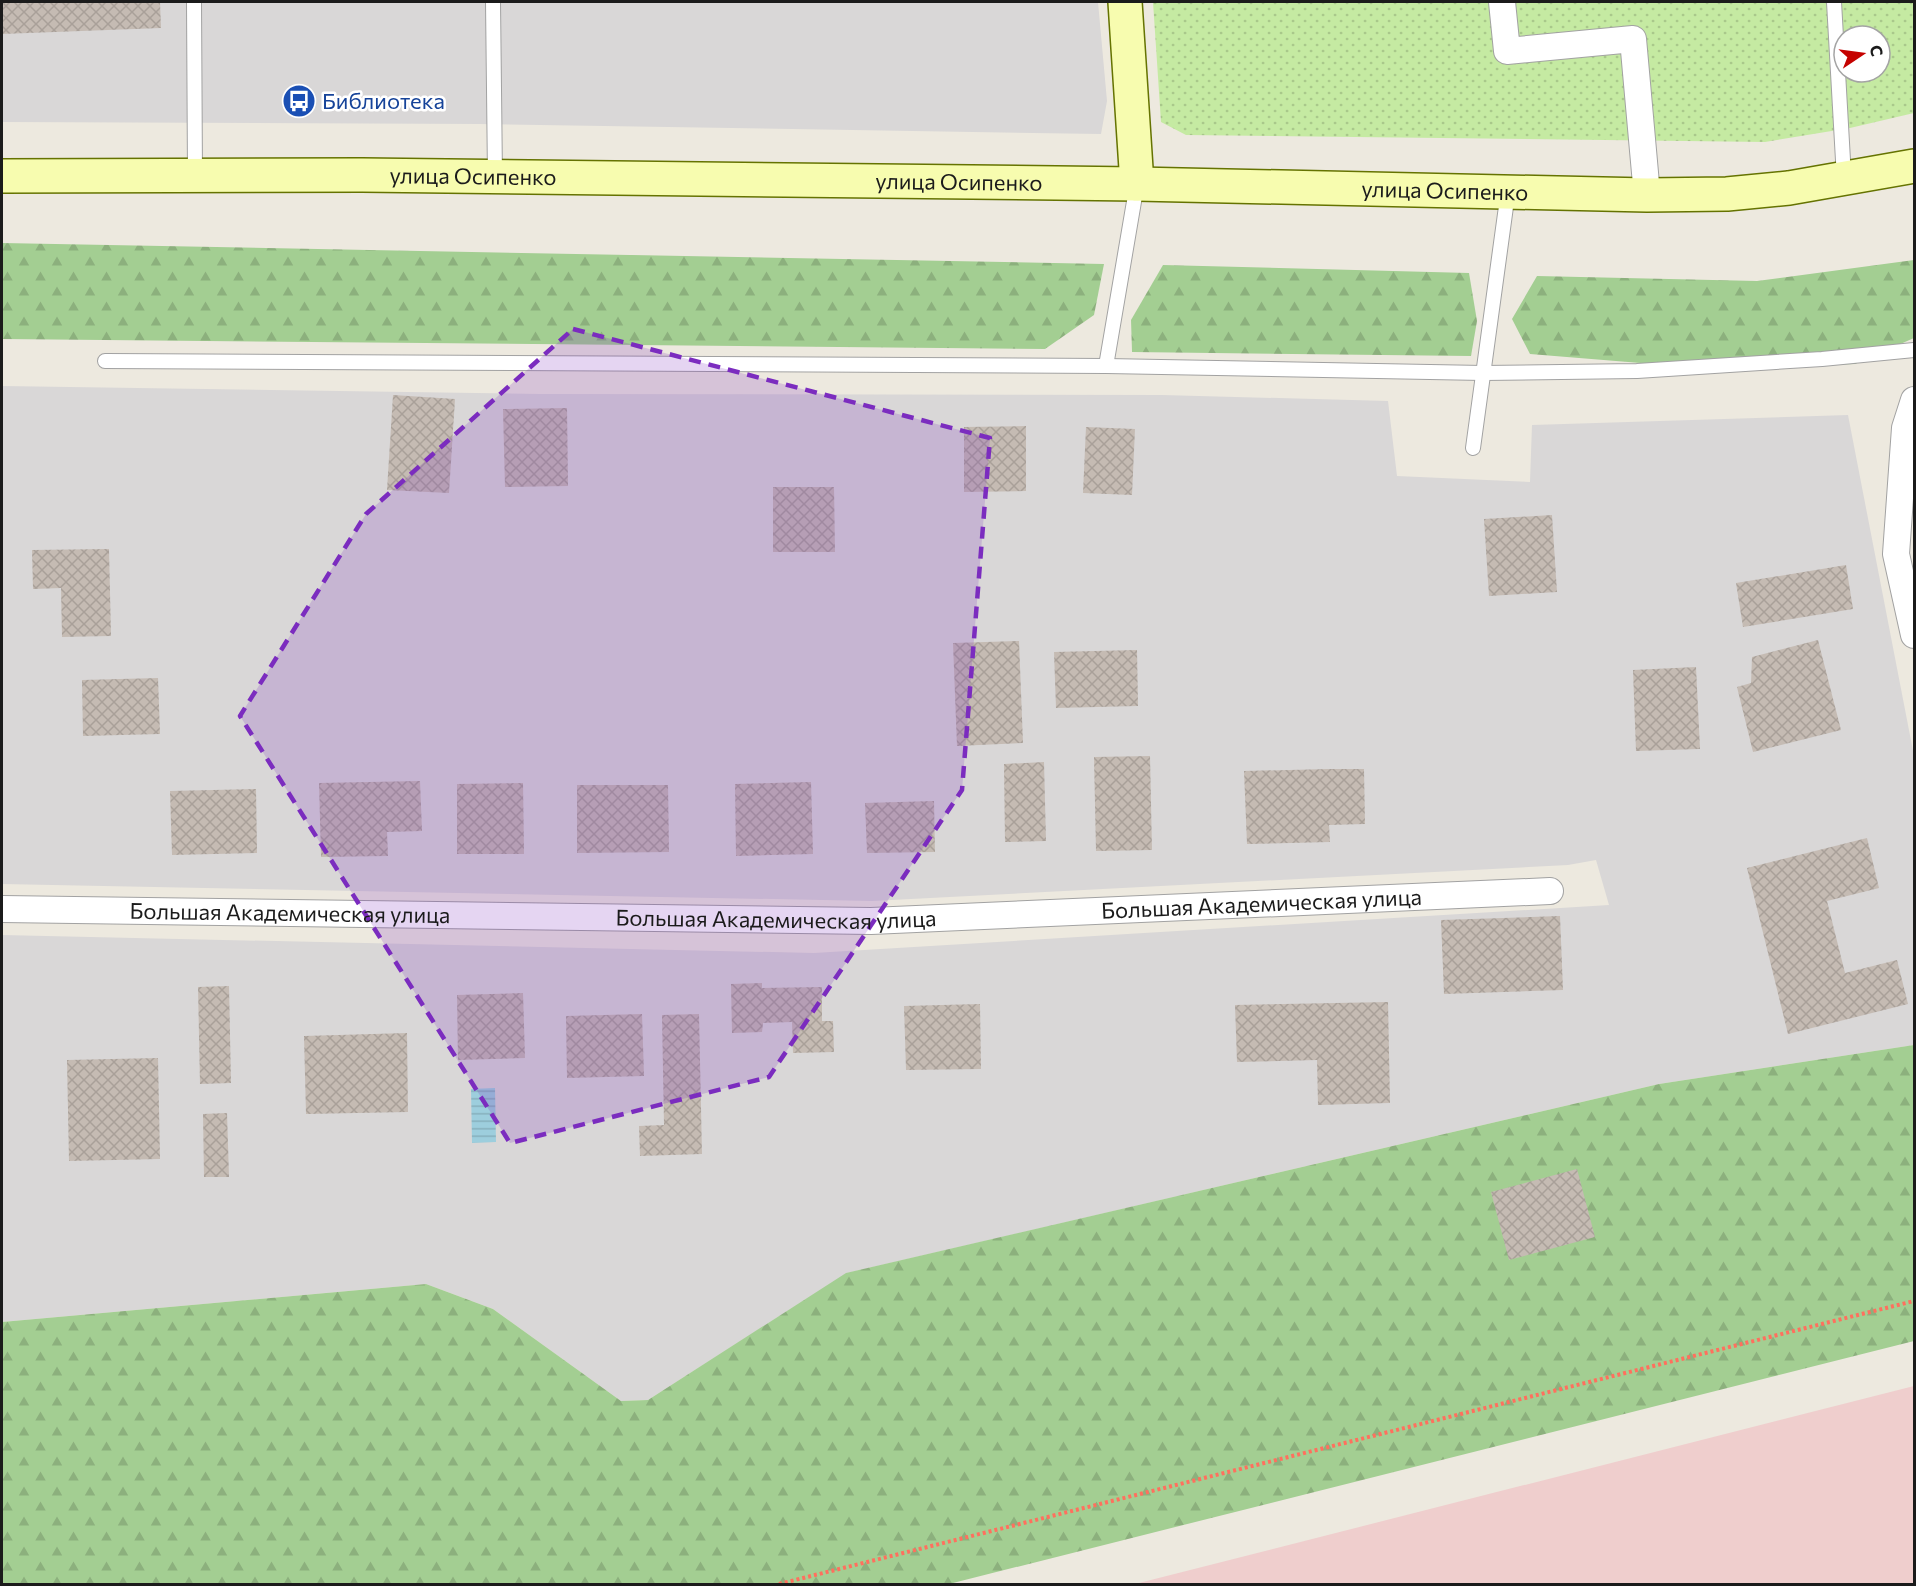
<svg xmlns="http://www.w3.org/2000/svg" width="1916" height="1586" viewBox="0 0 1916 1586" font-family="Commissioner,sans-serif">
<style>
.residential{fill:#d9d7d7}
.commercial{fill:#efcecd}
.grass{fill:url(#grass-dots);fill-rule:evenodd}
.forest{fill:url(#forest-firs)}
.water{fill:url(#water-rules)}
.building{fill:url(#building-cross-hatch)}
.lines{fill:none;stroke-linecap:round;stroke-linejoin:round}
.lane-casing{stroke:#a2a2a2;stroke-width:16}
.street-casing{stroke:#a2a2a2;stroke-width:28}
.secondary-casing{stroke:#657301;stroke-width:36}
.path{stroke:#ff705e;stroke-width:4;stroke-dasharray:3 3;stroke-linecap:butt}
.lane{stroke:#fff;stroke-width:14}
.street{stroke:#fff;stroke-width:26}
.secondary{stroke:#f7fcaf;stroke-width:33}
.marked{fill:#7b2cbf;fill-opacity:0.2;stroke:#7b2cbf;stroke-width:4.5;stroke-dasharray:12 8;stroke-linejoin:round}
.labels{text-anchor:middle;stroke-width:5;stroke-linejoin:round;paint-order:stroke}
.transit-label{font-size:22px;fill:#164399;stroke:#fff;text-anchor:start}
.street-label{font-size:22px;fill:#1b1b1b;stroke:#fff}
</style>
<defs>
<pattern id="grass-dots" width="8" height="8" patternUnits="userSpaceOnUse" patternTransform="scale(1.5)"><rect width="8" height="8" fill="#c5eaa2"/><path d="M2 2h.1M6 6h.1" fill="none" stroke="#a9c88b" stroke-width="1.8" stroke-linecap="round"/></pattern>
<pattern id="forest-firs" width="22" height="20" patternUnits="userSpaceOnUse" patternTransform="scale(1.5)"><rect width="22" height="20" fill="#a3ce92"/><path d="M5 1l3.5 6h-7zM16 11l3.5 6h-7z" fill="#8cb07d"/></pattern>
<pattern id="water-rules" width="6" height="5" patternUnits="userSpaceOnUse" patternTransform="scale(1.5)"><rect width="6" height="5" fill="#9dcedd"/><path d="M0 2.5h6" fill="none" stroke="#87b0bd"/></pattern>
<pattern id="building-cross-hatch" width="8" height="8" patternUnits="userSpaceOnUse" patternTransform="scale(1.5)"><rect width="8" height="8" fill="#c5bbb3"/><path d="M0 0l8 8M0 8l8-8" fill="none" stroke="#a9a099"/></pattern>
</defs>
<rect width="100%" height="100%" fill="#ede9df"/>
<g class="residential">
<path d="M2,2H1098L1107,101L1101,134L479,124L2,122Z"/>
<path d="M2,386L540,394L1162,395L1388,401L1397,476L1530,482L1532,425L1848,415L1914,756V1045L1659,1084L847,1273L648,1400L621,1401L493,1309L426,1284L2,1322V935L814,953L1609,905L1596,860L1568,865L872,901L2,884Z"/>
</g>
<path class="commercial" d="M1914,1386V1584H1135Z"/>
<path class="grass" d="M1153,2H1914V113L1850,128L1765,142L1186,135L1161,122ZM1844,36H1880V72H1844Z"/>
<g class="forest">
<path d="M2,243L1104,264L1094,315L1045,349L2,339Z"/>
<path d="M1914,260V338L1855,364L1714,369L1530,354L1512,319L1537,276L1757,281Z"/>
<path d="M1163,265L1469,273L1477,321L1471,356L1132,352L1131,320Z"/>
<path d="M1914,1045V1341L949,1584H2V1322L426,1284L493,1309L621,1401L648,1400L846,1273L1659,1084Z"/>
</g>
<path class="water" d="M495,1088L496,1142L472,1143L471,1089Z"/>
<g class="building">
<path d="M2,2H160L161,28L2,34Z"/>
<path d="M393,395L455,399L449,493L387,490Z"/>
<path d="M567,408L568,486L505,487L503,409Z"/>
<path d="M1026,426V491L964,492V427Z"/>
<path d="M1086,427L1135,429L1132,495L1083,493Z"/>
<path d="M773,487H834L835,552H773Z"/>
<path d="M1552,515L1557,592L1489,596L1484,519Z"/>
<path d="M109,549L111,636L62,637L61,588L33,589L32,550Z"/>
<path d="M1846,565L1853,609L1743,627L1736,583Z"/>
<path d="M1818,640L1841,730L1753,752L1737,687L1751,683L1752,657Z"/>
<path d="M1019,641L1023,743L957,746L953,643Z"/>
<path d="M1137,650L1138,706L1056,708L1054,652Z"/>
<path d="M1696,667L1700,749L1636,751L1633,670Z"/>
<path d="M158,678L160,734L83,736L82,680Z"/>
<path d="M1150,756L1152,850L1096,851L1094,757Z"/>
<path d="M1044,762L1046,841L1005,842L1004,764Z"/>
<path d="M1328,769H1364L1365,824L1329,825L1330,842L1247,844L1244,771Z"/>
<path d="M420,781L422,831L387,832L388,856L321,857L319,783Z"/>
<path d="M811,782L813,854L736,856L735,784Z"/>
<path d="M523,783L524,854H457V784Z"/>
<path d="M577,785H668L669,852L577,853Z"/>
<path d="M256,789L257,853L172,855L170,791Z"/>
<path d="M934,801L935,852L867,853L865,803Z"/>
<path d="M1867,838L1879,888L1827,901L1845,973L1897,960L1908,1004L1788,1034L1747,868Z"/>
<path d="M1560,916L1563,990L1444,994L1441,920Z"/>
<path d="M762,983V988L822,987V1021H833L834,1052L793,1053L792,1022L763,1023L762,1032L732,1033L731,984Z"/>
<path d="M229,986L231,1083L200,1084L198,987Z"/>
<path d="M523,993L525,1058L458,1060L457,995Z"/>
<path d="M1388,1002L1390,1103L1318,1105L1317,1060L1237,1062L1235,1005Z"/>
<path d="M980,1004L981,1069L906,1070L904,1006Z"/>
<path d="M642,1014L644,1076L567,1078L566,1016Z"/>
<path d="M699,1014L702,1154L640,1156L639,1126L664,1125L662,1015Z"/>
<path d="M407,1033L408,1112L306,1114L304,1036Z"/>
<path d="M158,1058L160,1159L69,1161L67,1060Z"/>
<path d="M227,1113L229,1177H204L203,1114Z"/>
<path d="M1577,1169L1595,1237L1509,1260L1491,1192Z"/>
</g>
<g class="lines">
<defs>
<g id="lane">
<path d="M194,2L195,176"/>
<path d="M493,2L495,177"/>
<path d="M1834,2L1844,178"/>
<path d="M105,361L1106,366L1137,184"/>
<path d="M1106,366L1483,373L1637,371L1822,359L1914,350"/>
<path d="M1473,448L1508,192"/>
</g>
<g id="street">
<path d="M1502,2L1507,51L1633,39L1647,195"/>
<path d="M1914,400L1905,428L1896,554L1914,635"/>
<path id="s1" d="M2,909L871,921L1550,891"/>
</g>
<g id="secondary">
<path d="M1125,2L1137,184"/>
<path id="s2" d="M2,176L362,175L1137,184L1647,195L1727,194L1789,188L1914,166"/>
</g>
</defs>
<use href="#lane" class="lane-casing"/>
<use href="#street" class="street-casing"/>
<use href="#secondary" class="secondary-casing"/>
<path class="path" d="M779,1584L1914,1301"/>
<use href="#lane" class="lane"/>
<use href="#street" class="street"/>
<use href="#secondary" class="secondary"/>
</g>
<path class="marked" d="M573,329L990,438L962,790L769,1077L510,1143L240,716L366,514Z"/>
<defs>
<symbol id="bus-disc" viewBox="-11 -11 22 22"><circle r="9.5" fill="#1a4fb4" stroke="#fff"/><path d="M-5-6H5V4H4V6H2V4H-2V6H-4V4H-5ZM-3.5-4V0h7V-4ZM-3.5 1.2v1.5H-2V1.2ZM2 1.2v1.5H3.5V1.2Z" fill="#fff"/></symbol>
</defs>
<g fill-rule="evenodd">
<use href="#bus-disc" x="280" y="82" width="38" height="38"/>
</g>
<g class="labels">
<g class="transit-label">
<text x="322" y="109">Библиотека</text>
</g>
<g class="street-label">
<text dy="8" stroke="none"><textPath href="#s2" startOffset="471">улица Осипенко</textPath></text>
<text dy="8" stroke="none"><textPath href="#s2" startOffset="957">улица Осипенко</textPath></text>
<text dy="8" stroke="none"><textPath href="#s2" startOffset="1443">улица Осипенко</textPath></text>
<text dy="8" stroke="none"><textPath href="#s1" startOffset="1260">Большая Академическая улица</textPath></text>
<text dy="8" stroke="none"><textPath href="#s1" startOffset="288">Большая Академическая улица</textPath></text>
<text dy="8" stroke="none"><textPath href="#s1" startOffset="774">Большая Академическая улица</textPath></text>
</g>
</g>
<rect width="1916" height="1586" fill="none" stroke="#1b1b1b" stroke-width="6"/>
<g transform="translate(1862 54) rotate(77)"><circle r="28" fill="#ffffff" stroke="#a4a4a4" stroke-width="1.5"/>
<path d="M0-4.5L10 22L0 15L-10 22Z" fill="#c50200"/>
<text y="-9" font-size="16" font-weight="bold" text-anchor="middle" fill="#1b1b1b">С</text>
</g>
</svg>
